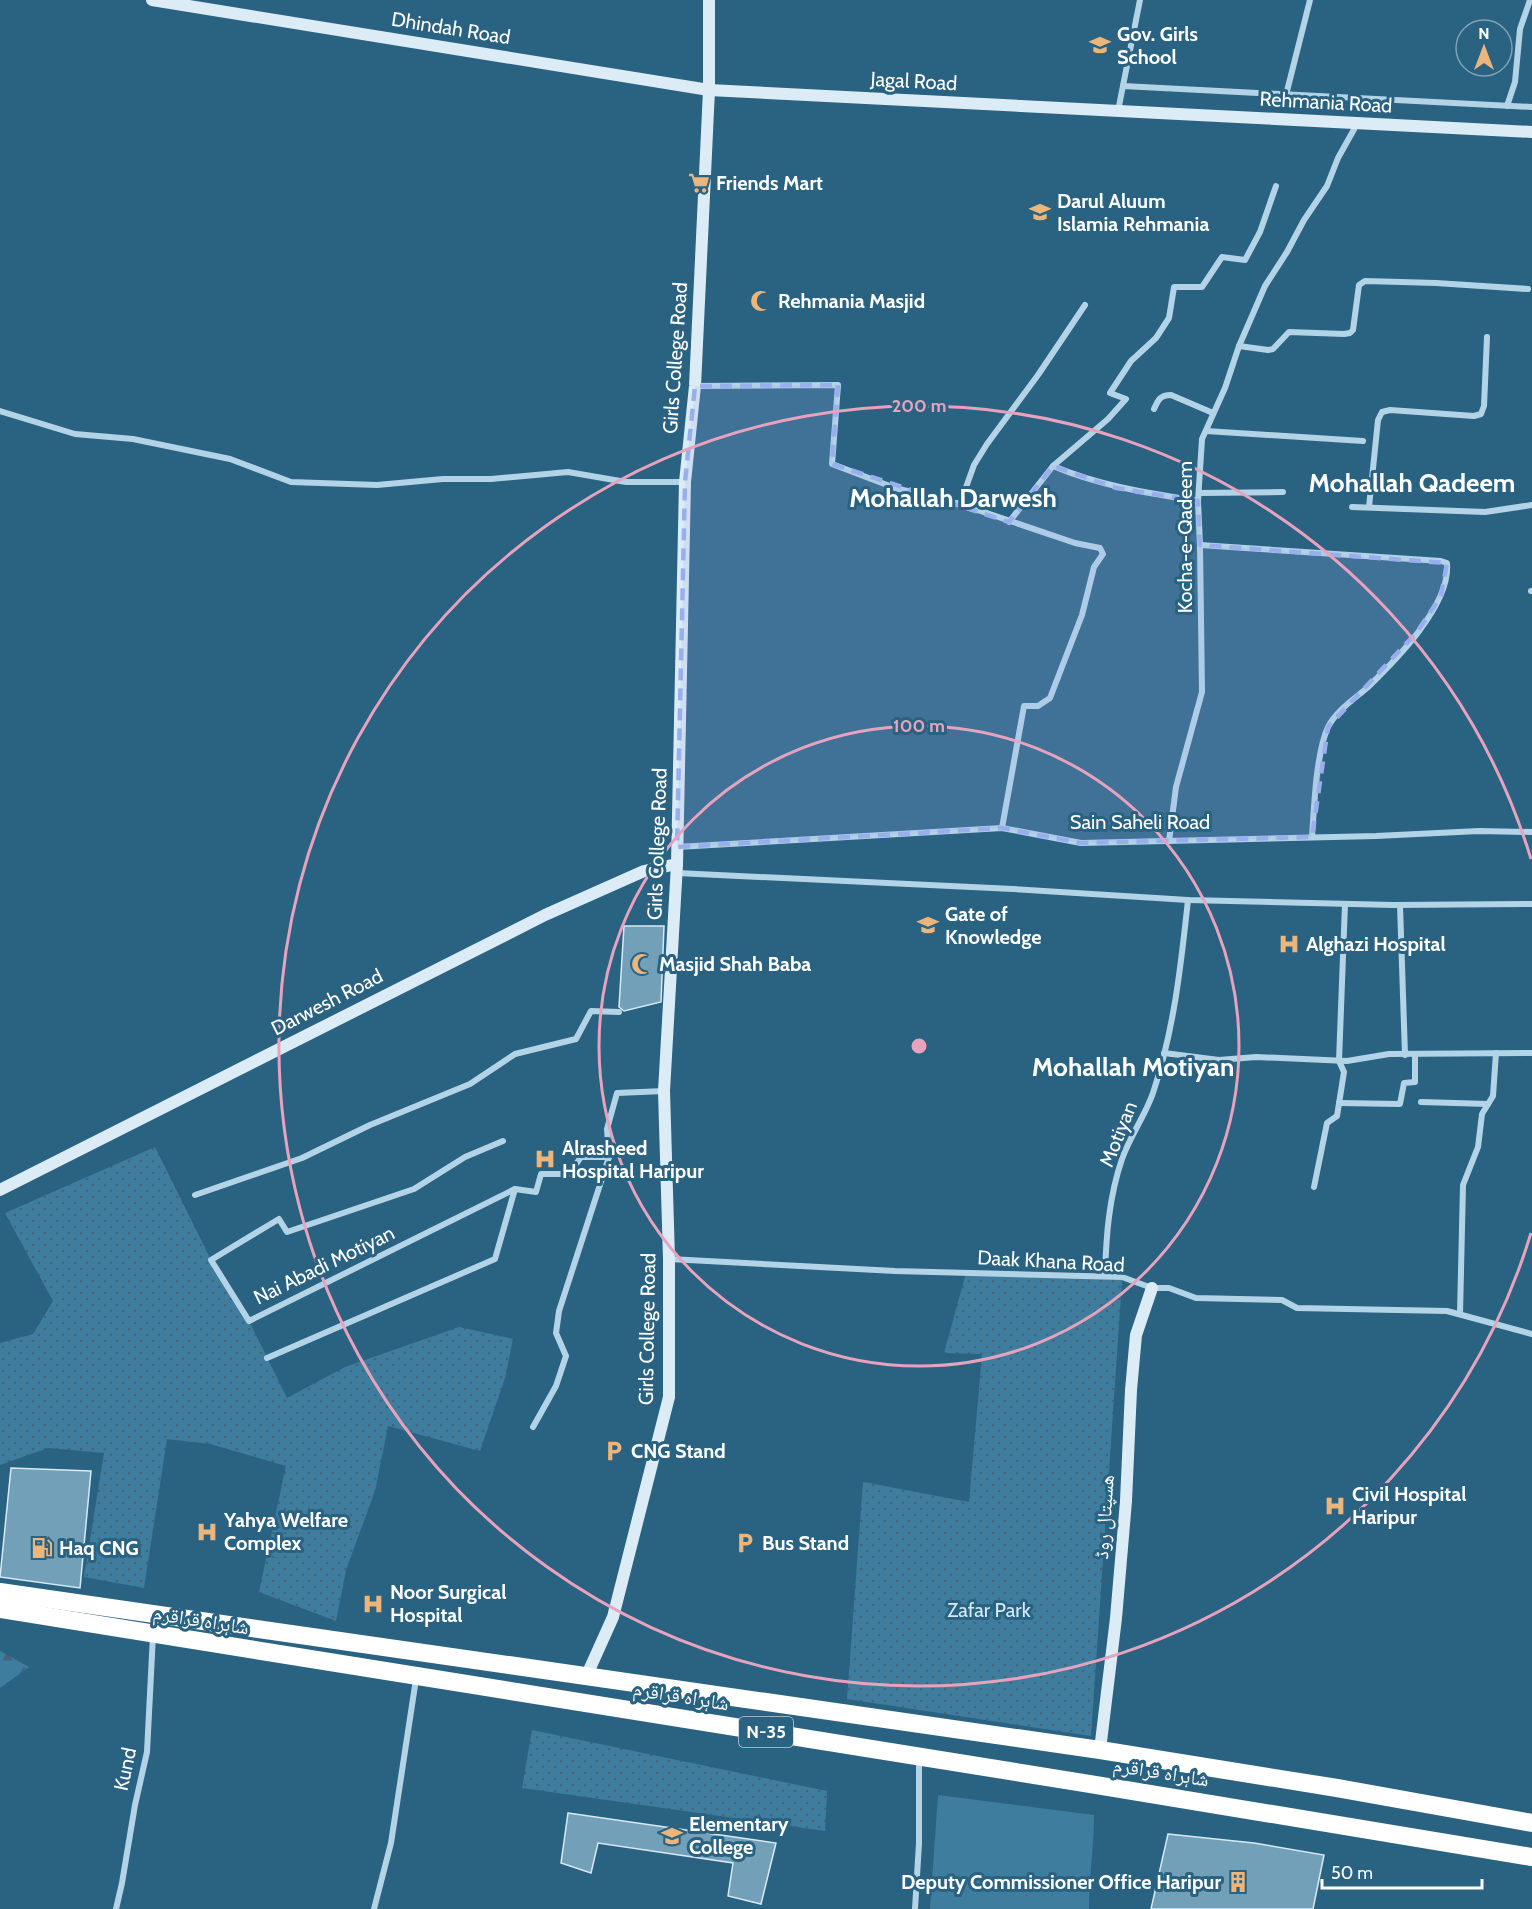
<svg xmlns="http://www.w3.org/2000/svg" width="1532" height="1909" viewBox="0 0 1532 1909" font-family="Cabin,'Noto Naskh Arabic',sans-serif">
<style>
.grass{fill:url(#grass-dots)}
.forest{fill:url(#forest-firs)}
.pitch{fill:#3f7d9f}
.building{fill:#72a0b9;stroke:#d6eaf5;stroke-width:1.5}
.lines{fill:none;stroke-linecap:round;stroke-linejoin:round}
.street{stroke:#b3d4e6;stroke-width:6}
.secondary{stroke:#dcecf6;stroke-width:12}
.highway{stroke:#fff;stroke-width:18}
.marked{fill:#99afed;fill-opacity:0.2;stroke:#99afed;stroke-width:4.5;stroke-dasharray:12 8;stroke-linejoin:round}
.ring{fill:none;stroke:#e7a3bd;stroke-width:3}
.labels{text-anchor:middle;stroke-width:6;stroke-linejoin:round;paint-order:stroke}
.shield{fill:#2a6282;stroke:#bfd0da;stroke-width:1.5}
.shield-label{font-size:18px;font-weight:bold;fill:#fff}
.street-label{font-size:20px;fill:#fff;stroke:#2a6282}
.poi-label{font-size:20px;font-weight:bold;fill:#fff;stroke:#2a6282;text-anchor:start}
.park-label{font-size:20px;fill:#d6eaf5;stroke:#2a6282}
.district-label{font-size:26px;font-weight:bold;fill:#fff;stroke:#2a6282}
.centre{fill:#e7a3bd;stroke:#2a6282;stroke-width:3}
.ring-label{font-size:18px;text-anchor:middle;font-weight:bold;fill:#e7a3bd;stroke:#2a6282;stroke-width:6;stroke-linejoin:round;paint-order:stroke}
</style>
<defs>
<pattern id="grass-dots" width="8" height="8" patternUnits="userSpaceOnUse" patternTransform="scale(1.5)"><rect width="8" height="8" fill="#3f7d9f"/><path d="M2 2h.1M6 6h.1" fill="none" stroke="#466476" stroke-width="1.8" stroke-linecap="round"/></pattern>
<pattern id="forest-firs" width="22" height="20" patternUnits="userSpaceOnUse" patternTransform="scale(1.5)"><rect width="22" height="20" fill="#3f7d9f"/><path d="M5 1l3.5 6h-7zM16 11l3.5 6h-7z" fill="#466476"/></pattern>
</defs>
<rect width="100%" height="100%" fill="#2a6282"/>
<g class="grass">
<path d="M155,1147L211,1260L249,1321L287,1398L345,1367L459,1327L513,1339L505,1378L480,1451L388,1426L375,1491L346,1570L336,1621L259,1592L286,1466L210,1444L167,1439L144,1588L84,1577L104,1453L48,1448L0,1465V1343L33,1334L53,1301L5,1213Z"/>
<path d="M966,1273L1122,1280L1091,1736L847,1699L863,1482L969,1502L982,1354L944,1353Z"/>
<path d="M532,1730L827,1791L825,1831L522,1788Z"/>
</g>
<path class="forest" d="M0,1651L29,1667L0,1688Z"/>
<path class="pitch" d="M938,1795L1094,1815C1094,1847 1089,1877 1089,1909H930Z"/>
<g class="building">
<path d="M624,926H664L661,1002L624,1011L619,1007Z"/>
<path d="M11,1468L91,1471L80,1588L0,1577Z"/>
<path d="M568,1813L776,1843L761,1904L728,1896L733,1863L598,1843L591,1873L561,1863Z"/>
<path d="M1168,1834L1254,1843L1324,1855L1313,1909H1151Z"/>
</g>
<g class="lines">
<g class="street">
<path d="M1123,86L1532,107"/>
<path d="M1286,95L1310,0"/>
<path d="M1507,106L1515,82L1520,29L1530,0"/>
<path d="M1118,111L1140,0"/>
<path d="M1239,346L1268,350L1273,349L1289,332L1344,334L1350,333L1353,330L1359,285L1365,281L1436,283L1528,289"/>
<path d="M695,386L838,385L832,464L895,488L960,504L1075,543L1100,548L1103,554L1094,567L1082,615L1050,698L1038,706H1024L1002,828"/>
<path d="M1154,409C1158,400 1160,395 1171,395L1213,413"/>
<path d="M0,411L75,434L133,439L230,459L291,482L377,485L443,479H491L568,472L626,482H685"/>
<path d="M1206,431L1363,441"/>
<path d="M1053,466C1100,486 1148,493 1198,501"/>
<path d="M1199,493L1283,492"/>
<path d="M960,504L974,465L987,444L1038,375L1085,305"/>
<path d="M1352,507L1485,512L1532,505"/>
<path d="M1369,507L1378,420L1382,412L1390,410L1474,416L1481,414L1484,406L1487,337"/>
<path d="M1009,522L1053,466L1108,419L1126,399L1110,393L1131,361L1156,338L1169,318L1174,287H1202L1222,257L1245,260L1260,232L1276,186"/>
<path d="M1200,545L1441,561L1447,563C1451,605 1395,661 1367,688C1354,699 1336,711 1328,727C1316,753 1314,808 1312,837"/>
<path d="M1531,591H1532"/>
<path d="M1169,841L1176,787L1202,692L1200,545L1198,501L1202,439L1225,388L1239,346L1265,286L1287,252L1304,220L1327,186L1338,158L1357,124"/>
<path d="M677,847L1002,828L1081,843L1376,836L1479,831L1532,832"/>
<path d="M677,873L1013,889L1188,900L1393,905L1532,904"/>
<path d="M1400,905L1405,1055"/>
<path d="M1164,1053L1219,1060L1256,1057L1347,1061L1389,1054L1532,1053"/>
<path d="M1421,1102L1488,1104"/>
<path d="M1339,1103L1400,1104L1404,1083L1415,1082V1055"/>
<path d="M503,1141L465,1157L414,1189L287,1232L279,1219L211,1260L249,1321L515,1189L536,1192L541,1174H569L581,1157H609"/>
<path d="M1314,1187L1327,1123L1337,1116L1344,1072L1339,1061L1345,904"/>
<path d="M195,1195L302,1158L370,1125L470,1084L515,1054L576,1039L591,1011L619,1012"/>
<path d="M669,1259L895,1271L1122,1277L1152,1288H1169L1196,1298L1282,1300L1297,1308L1447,1311L1532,1334"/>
<path d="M1105,1276C1106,1236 1109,1197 1122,1159C1130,1136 1145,1116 1153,1093C1174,1030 1181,965 1188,900"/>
<path d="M1460,1314L1463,1185L1478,1147L1482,1114L1493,1096L1496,1053"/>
<path d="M267,1358L495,1259L515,1189"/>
<path d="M533,1427L556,1386L566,1356L556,1333L559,1311L609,1157L607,1129L617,1093L664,1091"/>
<path d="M116,1909L122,1883L135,1805L147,1752L153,1635"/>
<path d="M374,1909L391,1843L416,1679"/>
<path d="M915,1909L919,1843V1759"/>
</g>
<g class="secondary">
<path d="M152,0L709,90L1532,132"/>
<path d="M0,1190L545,915L644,871L677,864"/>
<path d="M586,1677L613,1617L669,1397V1259L664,1091L677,864L685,482L695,386L709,90V0"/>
<path d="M1100,1750L1116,1618L1126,1501L1131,1390L1136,1335L1152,1288"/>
</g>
<g class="highway">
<path d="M0,1592L1100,1750L1337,1788L1532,1823"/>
<path d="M0,1609C510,1694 1022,1770 1532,1857"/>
</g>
</g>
<path class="marked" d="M838,385L832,464L1009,522L1053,466L1116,488L1198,501L1200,545L1447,563L1441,596L1417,632L1328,727L1312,837L1081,843L1002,828L677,847L685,482L695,386Z"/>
<g class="ring">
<circle cx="919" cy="1046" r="320"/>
<path d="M1531 1233A640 640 0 1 1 1531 859"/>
</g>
<defs>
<symbol id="school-bare" viewBox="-9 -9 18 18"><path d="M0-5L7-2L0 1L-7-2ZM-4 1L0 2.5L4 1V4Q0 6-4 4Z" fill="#ecb57b" stroke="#2a6282" stroke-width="2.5" paint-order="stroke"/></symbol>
<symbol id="supermarket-bare" viewBox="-9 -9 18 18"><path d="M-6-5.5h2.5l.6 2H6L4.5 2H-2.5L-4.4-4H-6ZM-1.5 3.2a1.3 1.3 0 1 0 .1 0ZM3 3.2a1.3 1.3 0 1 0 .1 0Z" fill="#ecb57b" stroke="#2a6282" stroke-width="2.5" paint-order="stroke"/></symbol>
<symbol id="mosque-bare" viewBox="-9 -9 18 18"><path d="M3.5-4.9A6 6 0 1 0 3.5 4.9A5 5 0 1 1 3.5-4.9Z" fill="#ecb57b" stroke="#2a6282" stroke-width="2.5" paint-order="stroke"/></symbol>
<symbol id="hospital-bare" viewBox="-9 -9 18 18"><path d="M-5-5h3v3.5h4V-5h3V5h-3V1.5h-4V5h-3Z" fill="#ecb57b" stroke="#2a6282" stroke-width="2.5" paint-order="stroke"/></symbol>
<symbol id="parking-bare" viewBox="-9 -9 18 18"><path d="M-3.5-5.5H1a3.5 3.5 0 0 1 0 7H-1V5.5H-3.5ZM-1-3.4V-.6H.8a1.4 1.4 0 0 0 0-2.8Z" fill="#ecb57b" stroke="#2a6282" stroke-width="2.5" paint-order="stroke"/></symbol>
<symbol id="fuel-bare" viewBox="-9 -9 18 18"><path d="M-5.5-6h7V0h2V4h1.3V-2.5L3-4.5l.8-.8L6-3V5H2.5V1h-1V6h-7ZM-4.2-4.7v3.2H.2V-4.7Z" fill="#ecb57b" stroke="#2a6282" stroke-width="2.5" paint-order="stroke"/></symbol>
<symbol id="building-bare" viewBox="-9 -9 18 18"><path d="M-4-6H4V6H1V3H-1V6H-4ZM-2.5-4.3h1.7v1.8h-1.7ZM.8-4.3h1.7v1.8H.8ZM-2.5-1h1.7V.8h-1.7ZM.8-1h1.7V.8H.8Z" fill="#ecb57b" stroke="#2a6282" stroke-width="2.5" paint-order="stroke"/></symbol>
</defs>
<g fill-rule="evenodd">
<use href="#school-bare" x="1085" y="30" width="30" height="30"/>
<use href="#supermarket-bare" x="684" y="168" width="30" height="30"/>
<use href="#school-bare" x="1025" y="197" width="30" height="30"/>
<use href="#mosque-bare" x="746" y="286" width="30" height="30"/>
<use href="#school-bare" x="913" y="910" width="30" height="30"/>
<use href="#hospital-bare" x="1274" y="929" width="30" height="30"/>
<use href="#mosque-bare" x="627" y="949" width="30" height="30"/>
<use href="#hospital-bare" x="530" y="1144" width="30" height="30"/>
<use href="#parking-bare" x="599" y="1436" width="30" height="30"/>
<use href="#hospital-bare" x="1320" y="1491" width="30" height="30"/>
<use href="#hospital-bare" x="192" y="1517" width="30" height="30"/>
<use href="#parking-bare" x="730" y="1528" width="30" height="30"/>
<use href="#fuel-bare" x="27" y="1533" width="30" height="30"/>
<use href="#hospital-bare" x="358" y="1589" width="30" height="30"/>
<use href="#school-bare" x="657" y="1821" width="30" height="30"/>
<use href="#building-bare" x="1223" y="1867" width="30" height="30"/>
</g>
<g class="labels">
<rect class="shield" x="739" y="1717" width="54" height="30" rx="4.5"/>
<g class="shield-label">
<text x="766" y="1738">N-35</text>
</g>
<g class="street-label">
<text transform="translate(451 28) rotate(9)" y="7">Dhindah Road</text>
<text transform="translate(914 81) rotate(3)" y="7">Jagal Road</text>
<text transform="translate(1326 102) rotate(3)" y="7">Rehmania Road</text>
<text transform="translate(675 358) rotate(-86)" y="7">Girls College Road</text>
<text transform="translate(1185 537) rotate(-90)" y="7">Kocha-e-Qadeem</text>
<text x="1140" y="829">Sain Saheli Road</text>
<text transform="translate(657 844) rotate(-88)" y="7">Girls College Road</text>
<text transform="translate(327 1002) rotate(-27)" y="7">Darwesh Road</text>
<text transform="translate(1118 1134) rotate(-68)" y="7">Motiyan</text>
<text transform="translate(1051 1261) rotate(3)" y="7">Daak Khana Road</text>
<text transform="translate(324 1265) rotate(-26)" y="7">Nai Abadi Motiyan</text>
<text transform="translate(647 1329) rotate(-89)" y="7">Girls College Road</text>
<text transform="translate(1104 1517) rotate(-86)" y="7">ھسپتال روڈ</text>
<text transform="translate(201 1620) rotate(9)" y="7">شاہراہ قراقرم</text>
<text transform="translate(681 1696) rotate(9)" y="7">شاہراہ قراقرم</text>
<text transform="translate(125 1769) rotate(-78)" y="7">Kund</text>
<text transform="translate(1161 1772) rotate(9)" y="7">شاہراہ قراقرم</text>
</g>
<g class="poi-label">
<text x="1117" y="41">Gov. Girls<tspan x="1117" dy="23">School</tspan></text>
<text x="716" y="190">Friends Mart</text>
<text x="1057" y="208">Darul Aluum<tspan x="1057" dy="23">Islamia Rehmania</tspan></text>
<text x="778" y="308">Rehmania Masjid</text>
<text x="945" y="921">Gate of<tspan x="945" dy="23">Knowledge</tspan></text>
<text x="1306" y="951">Alghazi Hospital</text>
<text x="659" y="971">Masjid Shah Baba</text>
<text x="562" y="1155">Alrasheed<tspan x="562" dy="23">Hospital Haripur</tspan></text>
<text x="631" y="1458">CNG Stand</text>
<text x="1352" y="1501">Civil Hospital<tspan x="1352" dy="23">Haripur</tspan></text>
<text x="224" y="1527">Yahya Welfare<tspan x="224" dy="23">Complex</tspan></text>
<text x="762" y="1550">Bus Stand</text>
<text x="59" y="1555">Haq CNG</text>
<text x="390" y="1599">Noor Surgical<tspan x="390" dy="23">Hospital</tspan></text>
<text x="689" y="1831">Elementary<tspan x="689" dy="23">College</tspan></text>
<text x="1221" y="1889" text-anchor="end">Deputy Commissioner Office Haripur</text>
</g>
<g class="park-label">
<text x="989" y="1617">Zafar Park</text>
</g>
<g class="district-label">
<text x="1412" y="492">Mohallah Qadeem</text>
<text x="953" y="507">Mohallah Darwesh</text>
<text x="1133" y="1076">Mohallah Motiyan</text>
</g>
</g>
<circle cx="919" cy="1046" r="9" class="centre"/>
<g class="ring-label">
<text x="919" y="412">200 m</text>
<text x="919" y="732">100 m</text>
</g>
<g transform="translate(1484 48)"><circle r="28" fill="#2a6282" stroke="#7fa1b4" stroke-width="1.5"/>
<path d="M0-4.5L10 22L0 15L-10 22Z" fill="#ecb57b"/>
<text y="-9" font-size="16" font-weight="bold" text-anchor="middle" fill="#ffffff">N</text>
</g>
<path d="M1322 1879v9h160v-9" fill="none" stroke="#ffffff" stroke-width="3"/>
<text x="1331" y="1879" font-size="18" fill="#ffffff" stroke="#2a6282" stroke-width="4.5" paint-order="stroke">50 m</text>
</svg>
